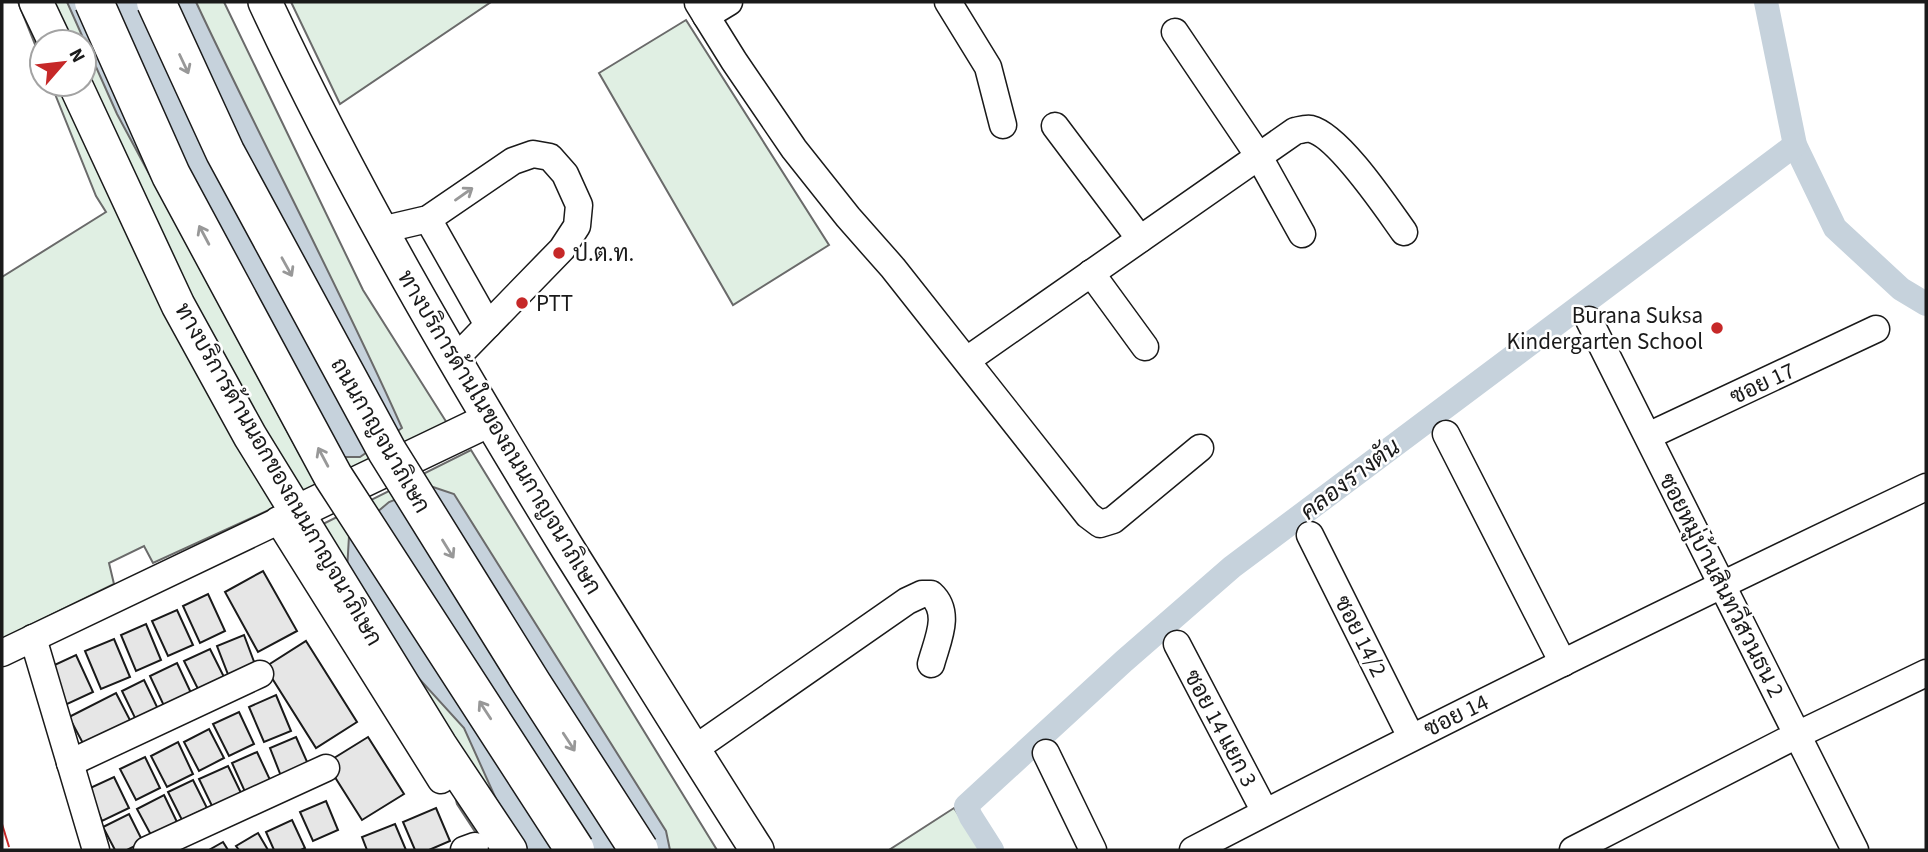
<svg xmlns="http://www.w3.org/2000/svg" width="1928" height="852" viewBox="0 0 1928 852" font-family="'Source Sans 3',Sarabun,sans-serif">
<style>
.green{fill:#e0efe3;stroke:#6a6a6a;stroke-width:2}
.water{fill:#c6d2dc;stroke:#6a6a6a;stroke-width:2}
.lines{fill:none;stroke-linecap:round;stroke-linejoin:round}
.canal{stroke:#c6d2dc;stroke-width:24}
.building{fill:#e6e6e6;stroke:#1a1a1a;stroke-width:2}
.minor-casing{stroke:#1a1a1a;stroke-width:29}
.major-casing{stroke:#1a1a1a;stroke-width:36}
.minor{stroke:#fff;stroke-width:26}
.major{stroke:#fff;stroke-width:33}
.highway-bridge-casing{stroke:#1a1a1a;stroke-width:41;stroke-linecap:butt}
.highway-bridge{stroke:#fff;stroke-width:38}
.power{stroke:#c62828;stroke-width:2;stroke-dasharray:24 5 3.5 5;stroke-linecap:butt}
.oneway{stroke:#989898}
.poi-dot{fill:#c62828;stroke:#fff;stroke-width:2.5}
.labels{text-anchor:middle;stroke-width:5;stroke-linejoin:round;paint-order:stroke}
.poi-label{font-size:23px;fill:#1a1a1a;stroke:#fff;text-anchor:start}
.street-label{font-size:23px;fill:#1a1a1a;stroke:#fff}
.water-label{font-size:24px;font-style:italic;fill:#1a1a1a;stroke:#fff}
</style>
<rect width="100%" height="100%" fill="#fff"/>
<g class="green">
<path d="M18,2H224L363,290L447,423L310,488L269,510L153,563L144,546L109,563L114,584L2,639V277L106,212L96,196L51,84H84V42H42V62Z"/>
<path d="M291,2H491L340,104Z"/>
<path d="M686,20L829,245L733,305L599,73Z"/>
<path d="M471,450L717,850H487L457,804L449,772L323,524Z"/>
<path d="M954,808L982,850H889Z"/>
</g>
<g class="water">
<path d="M67,2H196C263,145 338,284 402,428L360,457H301L117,114Z"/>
<path d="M430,486L454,494L666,831L670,850H526L496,799L464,728L403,661L347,571L349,536L389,502Z"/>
</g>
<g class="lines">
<g class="canal">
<path d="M1766,2L1795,145L1835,228L1901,289L1926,304"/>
<path d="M992,850L971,817L966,806L1124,661L1232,567L1795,145"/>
</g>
</g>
<g class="building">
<path d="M263,571L297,631L258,652L225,592Z"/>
<path d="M208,594L225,631L200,643L183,606Z"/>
<path d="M177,610L193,645L168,656L152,621Z"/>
<path d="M146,624L161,660L136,671L121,635Z"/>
<path d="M244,635L256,667L229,677L217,646Z"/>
<path d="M114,639L130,677L101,689L85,651Z"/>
<path d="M306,641L357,722L316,748L265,667Z"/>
<path d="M210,649L225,679L199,691L184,661Z"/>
<path d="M76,655L93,692L65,705L48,668Z"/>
<path d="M177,663L192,695L165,708L150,676Z"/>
<path d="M144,680L159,711L137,722L122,691Z"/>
<path d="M116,693L132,724L86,749L69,717Z"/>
<path d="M276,695L291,731L264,742L249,707Z"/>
<path d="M239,712L254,744L229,756L213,724Z"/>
<path d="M209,729L224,758L199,771L184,742Z"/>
<path d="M296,737L308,764L281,776L270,748Z"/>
<path d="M368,737L404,794L362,820L326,763Z"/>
<path d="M178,742L193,774L167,787L151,756Z"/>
<path d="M257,752L271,782L246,794L232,763Z"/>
<path d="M145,757L160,788L136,800L120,769Z"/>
<path d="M228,766L242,795L213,808L199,779Z"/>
<path d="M114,777L129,808L102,821L88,789Z"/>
<path d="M193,780L207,808L182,820L168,792Z"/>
<path d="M164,795L177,822L151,835L137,809Z"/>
<path d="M326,801L338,830L313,841L300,812Z"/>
<path d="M436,808L450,841L429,850H415L403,822Z"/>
<path d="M129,814L143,842L127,850H115L103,827Z"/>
<path d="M292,820L305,848L301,850H274L266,832Z"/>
<path d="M395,824L406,850H367L362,837Z"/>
<path d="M258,833L268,850H239L236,846Z"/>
<path d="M223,842L228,850H209Z"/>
</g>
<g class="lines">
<defs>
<g id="minor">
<path d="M948,2L988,67L1003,125"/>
<path d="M698,3L706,16L729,2"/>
<path d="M706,16L734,61L794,149L848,217L893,268L1088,515L1100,524L1113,520L1200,448"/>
<path d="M1175,32L1258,155L1302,234"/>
<path d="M1055,126L1140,239"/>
<path d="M428,219L488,325"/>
<path d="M381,230L428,219L513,161L533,154L550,157L565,174L579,205L577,226L562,249L454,360"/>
<path d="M1091,273L1145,347"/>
<path d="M1589,320L1855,850"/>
<path d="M967,360L1295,131C1300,130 1306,128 1311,129C1339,136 1386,207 1404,232"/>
<path d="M1446,434L1563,663"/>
<path d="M1648,436L1876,329"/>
<path d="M278,520L441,780"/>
<path d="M1310,535L1411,737"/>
<path d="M33,638L96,850"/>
<path d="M1177,644L1265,812"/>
<path d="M2,653L297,512"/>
<path d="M693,750L907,601L922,594H931C952,613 937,641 931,664"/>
<path d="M1046,753L1093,850"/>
<path d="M70,763L260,674"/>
<path d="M147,850L326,768"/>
<path d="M464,850L475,846"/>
<path d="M1193,850C1435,724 1680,604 1926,487"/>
<path d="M1573,850L1797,735L1926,673"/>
</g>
<g id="major">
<path d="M36,2L55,42"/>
<path d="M265,2C353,191 459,371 568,549C631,649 693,750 757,850"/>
<path d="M75,84L178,305L250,436L440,745L510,850"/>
<path d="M297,512L489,420"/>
</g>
</defs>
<use href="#minor" class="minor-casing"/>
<use href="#major" class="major-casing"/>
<use href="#minor" class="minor"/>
<use href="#major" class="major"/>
<defs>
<g id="highway-bridge">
<path d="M94,2L171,175L333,476L575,850"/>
<path d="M156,2L225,152L387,451L532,684L639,850"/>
</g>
</defs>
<use href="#highway-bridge" class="highway-bridge-casing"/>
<use href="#highway-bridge" class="highway-bridge"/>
<path class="power" d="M2,824L10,850"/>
</g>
<defs><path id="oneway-shaft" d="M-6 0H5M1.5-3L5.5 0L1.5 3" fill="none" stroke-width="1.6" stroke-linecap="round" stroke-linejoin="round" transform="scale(1.75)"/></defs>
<g class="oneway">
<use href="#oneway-shaft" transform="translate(184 64) rotate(65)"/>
<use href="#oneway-shaft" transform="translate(464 194) rotate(-35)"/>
<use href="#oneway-shaft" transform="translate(204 235) rotate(-118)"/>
<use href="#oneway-shaft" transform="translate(287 267) rotate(61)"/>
<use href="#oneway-shaft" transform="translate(323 457) rotate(-118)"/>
<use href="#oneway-shaft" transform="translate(448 549) rotate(58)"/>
<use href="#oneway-shaft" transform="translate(485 710) rotate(-123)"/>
<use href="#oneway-shaft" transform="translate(569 742) rotate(57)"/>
</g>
<g class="poi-dot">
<circle cx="559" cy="253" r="7"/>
<circle cx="522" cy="303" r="7"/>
<circle cx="1717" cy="328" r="7"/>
</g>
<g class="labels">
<g class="poi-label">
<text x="573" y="261">ป.ต.ท.</text>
<text x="536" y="311">PTT</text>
<text x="1703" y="323" text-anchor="end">Burana Suksa<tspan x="1703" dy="26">Kindergarten School</tspan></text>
</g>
<g class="street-label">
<text transform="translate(1762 383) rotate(-25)" y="8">ซอย 17</text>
<text transform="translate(500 432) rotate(59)" y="8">ทางบริการด้านในของถนนกาญจนาภิเษก</text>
<text transform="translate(381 435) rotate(60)" y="8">ถนนกาญจนาภิเษก</text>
<text transform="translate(279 474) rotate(60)" y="8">ทางบริการด้านนอกของถนนกาญจนาภิเษก</text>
<text transform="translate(1722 585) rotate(63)" y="8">ซอยหมู่บ้านสินทวีสวนธน 2</text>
<text transform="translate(1361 636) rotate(63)" y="8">ซอย 14/2</text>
<text transform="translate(1456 715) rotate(-26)" y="8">ซอย 14</text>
<text transform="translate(1221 728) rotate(62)" y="8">ซอย 14 แยก 3</text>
</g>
<g class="water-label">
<text transform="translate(1350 479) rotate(-37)" y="8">คลองรางตัน</text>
</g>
</g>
<rect width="1928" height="852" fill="none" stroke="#1a1a1a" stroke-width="7"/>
<g transform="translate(63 63) rotate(62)"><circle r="33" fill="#ffffff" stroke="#a3a3a3" stroke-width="2"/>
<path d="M0-5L12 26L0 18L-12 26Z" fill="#c62828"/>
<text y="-10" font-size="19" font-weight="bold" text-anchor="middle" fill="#1a1a1a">N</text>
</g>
</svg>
